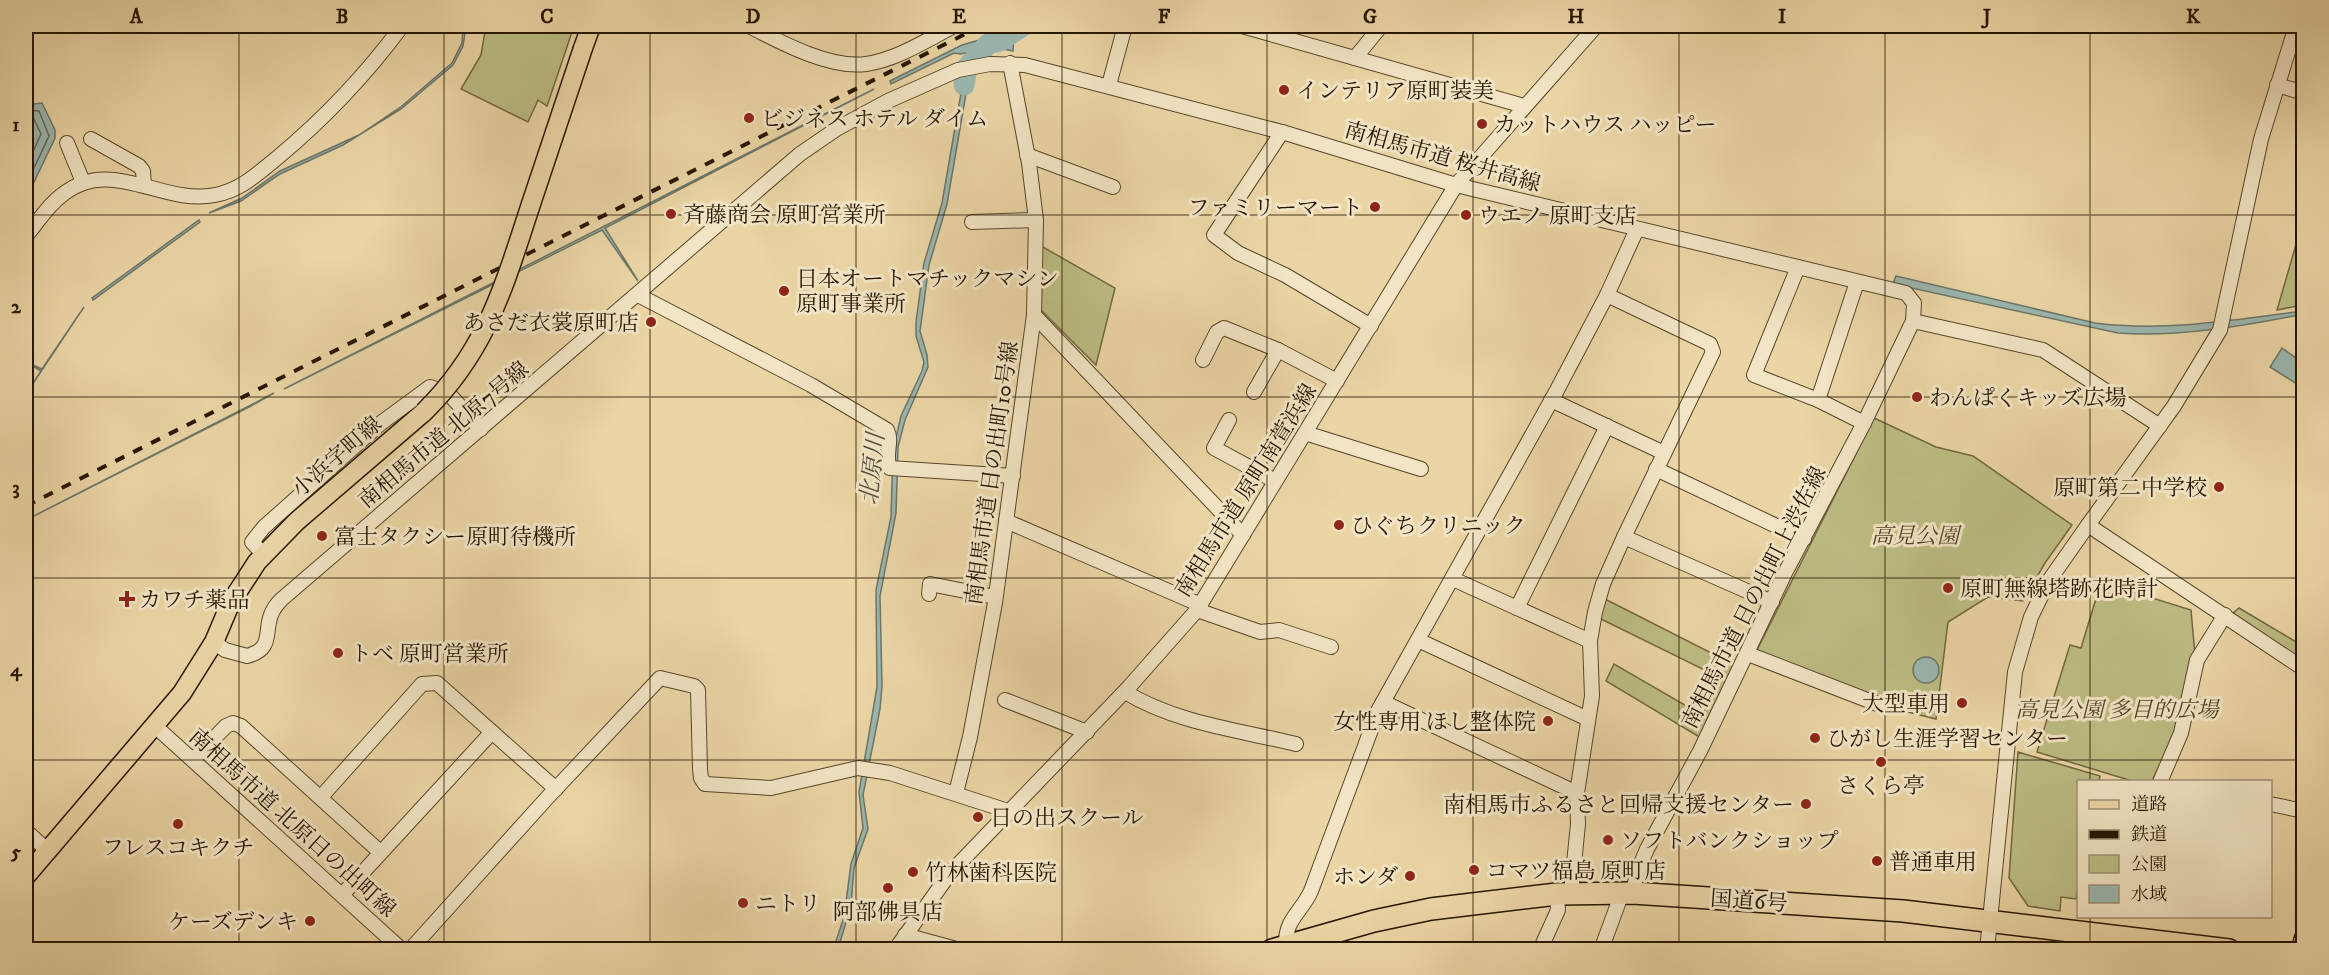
<svg xmlns="http://www.w3.org/2000/svg" width="2329" height="975" viewBox="0 0 2329 975" font-family="'IM FELL DW Pica','Noto Serif JP',serif">
<style>
.green{fill:#bcbc83;stroke:#716842;stroke-width:1.5}
.water{fill:#9bb7af;stroke:#6c7669;stroke-width:1.5}
.lines{fill:none;stroke-linecap:round;stroke-linejoin:round}
.shore{stroke:#606658;stroke-width:1.5}
.river{stroke:#9bb7af;stroke-width:21}
.minor-casing{stroke:#57452a;stroke-width:16}
.major-casing{stroke:#261501;stroke-width:21}
.highway-casing{stroke:#261501;stroke-width:24}
.minor{stroke:#f2e4c4;stroke-width:14}
.major{stroke:#ebd5a5;stroke-width:18}
.highway{stroke:#ebd5a5;stroke-width:21}
.rail{stroke:#261501;stroke-width:4;stroke-dasharray:10 10;stroke-linecap:butt}
.major-bridge-casing{stroke:#261501;stroke-width:21;stroke-linecap:butt}
.major-bridge{stroke:#ebd5a5;stroke-width:18}
.grid{fill:none;stroke:#261501;stroke-width:1.5;stroke-opacity:0.55}
.poi-dot{fill:#8f2418;stroke:#f2e4c4;stroke-width:2}
.labels{text-anchor:middle;stroke-width:6;stroke-linejoin:round;paint-order:stroke}
.poi-label{font-size:22px;fill:#261501;stroke:#f2e4c4;text-anchor:start}
.street-label{font-size:22px;fill:#261501;stroke:#f2e4c4}
.park-label{font-size:22px;font-style:italic;fill:#534728;stroke:#f2e4c4}
.water-label{font-size:24px;font-style:italic;fill:#4f4e3e;stroke:#f2e4c4}
.neatline{fill:none;stroke:#261501;stroke-width:2}
.grid-label{font-size:20px;text-anchor:middle;font-weight:bold;fill:#261501}
</style>
<rect width="100%" height="100%" fill="#ebd5a5"/>
<filter id="stains"><feTurbulence type="fractalNoise" baseFrequency=".00333" numOctaves="4"/><feColorMatrix values="0 0 0 0 .2 0 0 0 0 .09 0 0 0 0 .02 0 0 0 .5 -.17"/></filter>
<radialGradient id="worn" r=".72"><stop offset=".6" stop-color="#630" stop-opacity="0"/><stop offset="1" stop-color="#630" stop-opacity=".3"/></radialGradient>
<g class="green">
<path d="M486,26H574L547,106L538,100L528,122L461,89L481,55Z"/>
<path d="M2302,224L2303,305L2277,310Z"/>
<path d="M1041,246L1115,288L1096,365L1040,309Z"/>
<path d="M1874,418L1936,447L1973,456L2072,525L2045,563L2023,601L1988,597L1948,622L1936,719L1888,707L1756,652Z"/>
<path d="M2101,582L2191,610L2195,655L2176,733L2152,781H2132L2037,752L2070,645L2081,648Z"/>
<path d="M1603,598L1737,666L1701,738L1606,681L1614,664L1702,715L1719,677L1599,618Z"/>
<path d="M2239,608L2303,646V661L2232,614Z"/>
<path d="M2018,752L2100,776L2099,781L2078,782V886L2076,899L2061,897L2060,911L2028,906L2009,878Z"/>
</g>
<g class="water">
<path d="M463,26H466L463,46L453,65L401,109L343,145L280,174L241,201L209,213L242,198L280,171L359,135L402,106L452,63L462,43Z"/>
<path d="M1018,26H1028L1014,34L1013,51L995,47L960,54L954,53L891,84L890,81L962,45L997,35Z"/>
<path d="M969,76L947,204L929,265L920,331L927,355L928,367L905,420L898,447L896,513L880,596L882,686L880,709L863,795L868,829L854,868L851,905L838,949L833,950L844,917L851,864L863,828L859,792L877,687L876,590L891,517L893,450L901,416L922,371L924,362L916,336V322L924,263L942,203L961,93L960,78Z"/>
<path d="M874,89L605,228L638,281L602,230L284,389Z"/>
<path d="M42,103L55,130V138L26,199V105Z"/>
<path d="M199,220L200,222L93,300L92,298Z"/>
<path d="M1896,276L2095,323C2164,332 2235,320 2303,311V314C2246,326 2176,338 2118,333L1893,284Z"/>
<path d="M84,307L26,394L41,371L26,362L42,369Z"/>
<path d="M2282,348L2303,363V388L2270,367Z"/>
<path d="M274,393L251,406L26,520Z"/>
<circle cx="1926" cy="670" r="13"/>
</g>
<g class="lines">
<g class="shore">
<path d="M26,110L39,111L49,136L26,185"/>
<path d="M26,118L34,119L41,134L26,167"/>
</g>
<path class="river" d="M964,85L967,67L988,44L1000,41L1023,26"/>
<defs>
<g id="minor">
<path d="M749,26C780,42 830,69 866,64C896,60 927,40 954,26"/>
<path d="M1242,26L1524,106"/>
<path d="M2296,26L2261,139L2220,330L2174,406L2088,525L2304,669"/>
<path d="M1355,58L1381,26"/>
<path d="M1109,85L1125,26"/>
<path d="M2277,85L2304,93"/>
<path d="M1282,132L1214,235L1238,253L1285,275L1371,326"/>
<path d="M91,139L139,166L143,171L144,185"/>
<path d="M67,143L83,182"/>
<path d="M1027,155L1113,187"/>
<path d="M972,222L1036,220"/>
<path d="M26,236C38,222 47,206 62,195C111,155 162,206 215,195C241,190 257,174 277,158C325,118 365,76 402,26"/>
<path d="M1798,267L1754,375L1818,400L1864,423"/>
<path d="M638,295L811,385L887,430C893,442 884,456 890,468L1013,476"/>
<path d="M1034,315L1243,535"/>
<path d="M1203,360L1217,332L1224,328L1278,350L1337,381"/>
<path d="M1254,392L1278,350"/>
<path d="M1551,400L1664,453"/>
<path d="M1818,400L1857,282"/>
<path d="M1229,420L1214,448L1275,481"/>
<path d="M1305,433L1421,469"/>
<path d="M1656,469L1804,539"/>
<path d="M1006,521L1201,605"/>
<path d="M1624,537L1772,602"/>
<path d="M264,555L252,542L264,527L381,423L430,387L448,393L481,429"/>
<path d="M1453,579L1590,641"/>
<path d="M929,594L930,584L995,597"/>
<path d="M1517,608L1607,426"/>
<path d="M1197,610L1260,632L1279,630L1331,647"/>
<path d="M1418,640L1588,719"/>
<path d="M214,642L225,650L247,656C281,647 256,623 282,599L800,154L838,128L888,101L958,70L990,64L1025,65L1282,132L1456,185L1906,293L1914,303L1913,321L2043,350L2160,426"/>
<path d="M1748,654L1880,705"/>
<path d="M1125,692C1176,723 1238,730 1296,744"/>
<path d="M1005,700L1087,732"/>
<path d="M1383,702L1577,793"/>
<path d="M155,726L402,950"/>
<path d="M193,760L226,726L233,723L241,726L380,852"/>
<path d="M2160,782L2181,733L2197,660L2225,615"/>
<path d="M956,793L970,737L995,603L1034,315L1036,220L1029,163L1010,63"/>
<path d="M321,797L422,684L437,683L556,789"/>
<path d="M2270,804L2304,811"/>
<path d="M26,831L48,851"/>
<path d="M1571,893L1578,824L1577,793L1592,696L1590,641L1595,612L1603,584L1624,537L1713,352L1710,344L1607,295"/>
<path d="M1633,893L1637,873L1647,849L1700,751L1785,573L1864,423L1913,321"/>
<path d="M342,895L492,732"/>
<path d="M905,935L960,950"/>
<path d="M1286,945C1285,919 1301,913 1311,891L1378,711L1556,392L1607,295L1637,229"/>
<path d="M410,950L547,798L660,678L694,686L698,690L700,769L701,778L705,784L771,788L858,768L890,773L1011,812"/>
<path d="M895,950L950,873L1129,687L1197,610L1456,185L1596,26"/>
<path d="M1540,950L1558,910L1557,894"/>
<path d="M1601,950L1622,893"/>
<path d="M1987,950L2015,672L2031,617L2048,582L2088,525"/>
</g>
<g id="major">
<path d="M583,48L591,26"/>
<path d="M26,876L182,693L214,642L231,602L257,562L297,521L424,412"/>
<path d="M2301,950L2304,938"/>
</g>
<path id="highway" d="M1272,950L1374,921L1431,909L1557,894L1633,893L1903,911L2229,950"/>
</defs>
<use href="#minor" class="minor-casing"/>
<use href="#major" class="major-casing"/>
<use href="#highway" class="highway-casing"/>
<use href="#minor" class="minor"/>
<use href="#major" class="major"/>
<use href="#highway" class="highway"/>
<path class="rail" d="M26,506L981,26"/>
<defs>
<path id="major-bridge" d="M424,412C487,350 504,286 531,204C548,152 566,100 583,48"/>
</defs>
<use href="#major-bridge" class="major-bridge-casing"/>
<use href="#major-bridge" class="major-bridge"/>
</g>
<path class="grid" d="M239,26V950M444,26V950M650,26V950M856,26V950M1062,26V950M1267,26V950M1473,26V950M1679,26V950M1885,26V950M2090,26V782M26,215H2304M26,397H2304M26,578H2304M26,760H2304M2090,916V950"/>
<g class="poi-dot">
<circle cx="1284" cy="90" r="6"/>
<circle cx="749" cy="118" r="6"/>
<circle cx="1482" cy="124" r="6"/>
<circle cx="1375" cy="207" r="6"/>
<circle cx="671" cy="214" r="6"/>
<circle cx="1466" cy="215" r="6"/>
<circle cx="784" cy="291" r="6"/>
<circle cx="651" cy="322" r="6"/>
<circle cx="1917" cy="397" r="6"/>
<circle cx="2219" cy="487" r="6"/>
<circle cx="1339" cy="525" r="6"/>
<circle cx="322" cy="536" r="6"/>
<circle cx="1948" cy="588" r="6"/>
<path d="M124 590h6v6h6v6h-6v6h-6v-6h-6v-6h6z"/>
<circle cx="338" cy="653" r="6"/>
<circle cx="1962" cy="703" r="6"/>
<circle cx="1548" cy="721" r="6"/>
<circle cx="1815" cy="738" r="6"/>
<circle cx="1881" cy="762" r="6"/>
<circle cx="1806" cy="804" r="6"/>
<circle cx="978" cy="817" r="6"/>
<circle cx="178" cy="824" r="6"/>
<circle cx="1608" cy="840" r="6"/>
<circle cx="1877" cy="861" r="6"/>
<circle cx="1474" cy="870" r="6"/>
<circle cx="913" cy="872" r="6"/>
<circle cx="1410" cy="876" r="6"/>
<circle cx="888" cy="888" r="6"/>
<circle cx="743" cy="903" r="6"/>
<circle cx="310" cy="921" r="6"/>
</g>
<g class="labels">
<g class="poi-label">
<text x="1296" y="98">インテリア原町装美</text>
<text x="761" y="126">ビジネス ホテル ダイム</text>
<text x="1494" y="132">カットハウス ハッピー</text>
<text x="1363" y="215" text-anchor="end">ファミリーマート</text>
<text x="683" y="222">斉藤商会 原町営業所</text>
<text x="1478" y="223">ウエノ 原町支店</text>
<text x="796" y="286">日本オートマチックマシン<tspan x="796" dy="25">原町事業所</tspan></text>
<text x="639" y="330" text-anchor="end">あさだ衣裳原町店</text>
<text x="1929" y="405">わんぱくキッズ広場</text>
<text x="2207" y="495" text-anchor="end">原町第二中学校</text>
<text x="1351" y="533">ひぐちクリニック</text>
<text x="334" y="544">富士タクシー原町待機所</text>
<text x="1960" y="596">原町無線塔跡花時計</text>
<text x="139" y="607">カワチ薬品</text>
<text x="350" y="661">トベ 原町営業所</text>
<text x="1950" y="711" text-anchor="end">大型車用</text>
<text x="1536" y="729" text-anchor="end">女性専用 ほし整体院</text>
<text x="1827" y="746">ひがし生涯学習センター</text>
<text x="1881" y="793" text-anchor="middle">さくら亭</text>
<text x="1794" y="812" text-anchor="end">南相馬市ふるさと回帰支援センター</text>
<text x="990" y="825">日の出スクール</text>
<text x="1620" y="848">ソフトバンクショップ</text>
<text x="178" y="855" text-anchor="middle">フレスコキクチ</text>
<text x="1889" y="869">普通車用</text>
<text x="1486" y="878">コマツ福島 原町店</text>
<text x="925" y="880">竹林歯科医院</text>
<text x="1398" y="884" text-anchor="end">ホンダ</text>
<text x="755" y="911">ニトリ</text>
<text x="888" y="919" text-anchor="middle">阿部佛具店</text>
<text x="298" y="929" text-anchor="end">ケーズデンキ</text>
</g>
<g class="street-label">
<text transform="translate(1443 156) rotate(16)" y="8">南相馬市道 桜井高線</text>
<text transform="translate(443 434) rotate(-40)" y="8">南相馬市道 北原7号線</text>
<text transform="translate(336 456) rotate(-41)" y="8">小浜字町線</text>
<text transform="translate(991 473) rotate(-82)" y="8">南相馬市道 日の出町10号線</text>
<text transform="translate(1245 490) rotate(-58)" y="8">南相馬市道 原町南萱浜線</text>
<text transform="translate(1753 597) rotate(-63)" y="8">南相馬市道 日の出町上渋佐線</text>
<text transform="translate(293 822) rotate(42)" y="8">南相馬市道 北原日の出町線</text>
<text transform="translate(1749 900) rotate(4)" y="8">国道6号</text>
</g>
<g class="park-label">
<text x="1915" y="543">高見公園</text>
<text x="2117" y="717">高見公園 多目的広場</text>
</g>
<g class="water-label">
<text transform="translate(872 469) rotate(-84)" y="8">北原川</text>
</g>
</g>
<rect width="2329" height="975" fill="none" stroke="#ebd5a5" stroke-width="66"/>
<rect x="2077" y="780" width="195" height="138" fill="#f2e4c4" stroke="#a09176" stroke-width="1.5"/>
<rect x="2089" y="800" width="30" height="9" fill="#ebd5a5" stroke="#a09176" stroke-width="1.5"/>
<text x="2131" y="810" font-size="18" fill="#261501">道路</text>
<rect x="2089" y="830" width="30" height="9" fill="#261501" stroke="#a09176" stroke-width="1.5"/>
<text x="2131" y="840" font-size="18" fill="#261501">鉄道</text>
<rect x="2089" y="855" width="30" height="18" fill="#bcbc83" stroke="#a09176" stroke-width="1.5"/>
<text x="2131" y="870" font-size="18" fill="#261501">公園</text>
<rect x="2089" y="885" width="30" height="18" fill="#9bb7af" stroke="#a09176" stroke-width="1.5"/>
<text x="2131" y="900" font-size="18" fill="#261501">水域</text>
<rect x="33" y="33" width="2263" height="909" class="neatline"/>
<g class="grid-label">
<text x="136" y="23">A</text>
<text x="342" y="23">B</text>
<text x="547" y="23">C</text>
<text x="753" y="23">D</text>
<text x="959" y="23">E</text>
<text x="1164" y="23">F</text>
<text x="1370" y="23">G</text>
<text x="1576" y="23">H</text>
<text x="1782" y="23">I</text>
<text x="1987" y="23">J</text>
<text x="2193" y="23">K</text>
<text x="16" y="131">1</text>
<text x="16" y="313">2</text>
<text x="16" y="494">3</text>
<text x="16" y="676">4</text>
<text x="16" y="858">5</text>
</g>
<rect width="100%" height="100%" filter="url(#stains)"/>
<rect width="100%" height="100%" fill="url(#worn)"/>
</svg>
